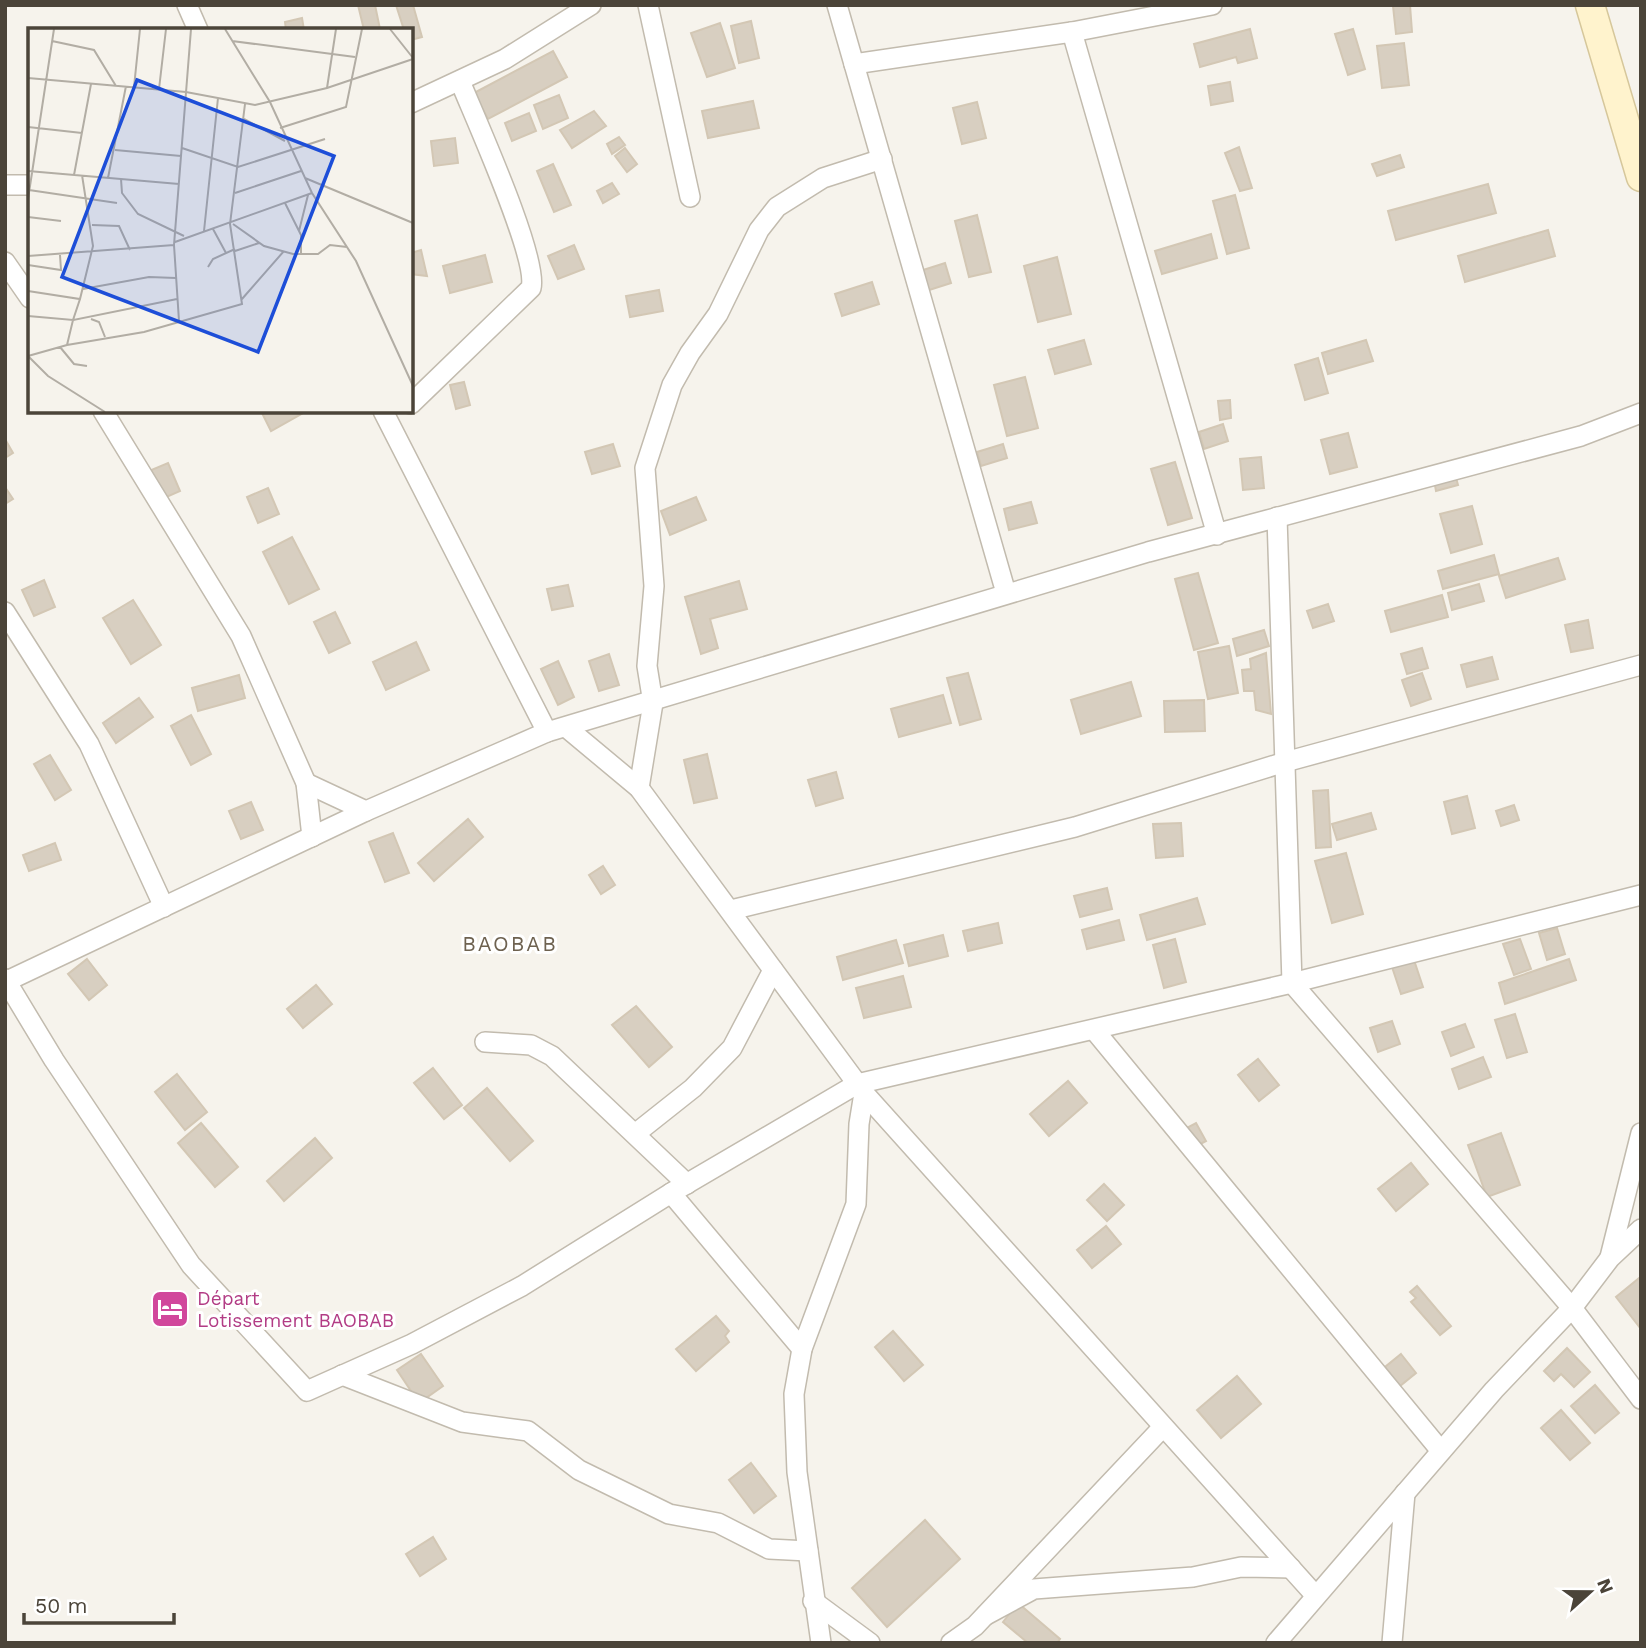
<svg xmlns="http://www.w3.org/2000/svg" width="1646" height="1648" viewBox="0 0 1646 1648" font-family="'Work Sans',sans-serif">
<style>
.building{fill:#d8cfc1;stroke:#d3c7b4;stroke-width:2}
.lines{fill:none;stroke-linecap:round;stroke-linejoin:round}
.street-casing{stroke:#c2bbae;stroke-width:22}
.secondary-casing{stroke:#d6c79b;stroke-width:31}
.street{stroke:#fff;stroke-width:19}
.secondary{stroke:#fff3cd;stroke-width:28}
.labels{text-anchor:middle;stroke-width:6;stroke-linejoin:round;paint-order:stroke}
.hotel-label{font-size:19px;fill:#b23c85;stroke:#fff;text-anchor:start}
.neighbourhood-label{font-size:21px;letter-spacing:2px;fill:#6e6250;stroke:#fff}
.inset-road{fill:none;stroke:#b2ada4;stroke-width:2}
.view{fill:#1d4ed8;fill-opacity:0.15;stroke:#1d4ed8;stroke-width:3.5}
.inset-edge{fill:none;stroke:#4b4439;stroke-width:3.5}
</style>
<rect width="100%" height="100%" fill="#f6f3ec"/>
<g class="building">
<path d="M358,5H375L380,29L364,30Z"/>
<path d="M396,5H413L422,37L411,40V30H404Z"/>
<path d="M1410,5L1412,32L1396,34L1393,6Z"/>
<path d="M302,18L304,30H286L285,22Z"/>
<path d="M751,21L759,58L739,63L731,26Z"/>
<path d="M720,23L735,68L707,77L691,33Z"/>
<path d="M1250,29L1257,58L1238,63L1236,57L1200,67L1194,44Z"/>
<path d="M1353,29L1365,69L1348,75L1335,34Z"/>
<path d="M1404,43L1409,85L1382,88L1377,46Z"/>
<path d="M553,51L567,77L488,119L474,93Z"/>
<path d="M1230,82L1233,101L1211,105L1208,86Z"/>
<path d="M559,95L568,118L543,129L534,105Z"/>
<path d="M753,101L759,128L708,138L702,111Z"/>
<path d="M977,102L986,138L962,144L953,108Z"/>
<path d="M594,111L606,126L572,148L560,130Z"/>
<path d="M529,113L536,131L512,141L505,123Z"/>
<path d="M619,137L625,145L612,154L607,144Z"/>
<path d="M455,138L458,163L434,166L431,141Z"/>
<path d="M1239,147L1252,188L1240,191L1225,153Z"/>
<path d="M625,148L637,164L627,172L615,156Z"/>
<path d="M1400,155L1404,167L1377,176L1372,164Z"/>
<path d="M553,164L571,205L554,212L537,171Z"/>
<path d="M612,183L619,194L603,203L597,191Z"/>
<path d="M1488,184L1496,213L1396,240L1388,211Z"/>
<path d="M1235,195L1249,248L1227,254L1213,201Z"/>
<path d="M977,215L991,272L969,277L955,221Z"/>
<path d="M1548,230L1555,256L1465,282L1458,256Z"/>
<path d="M1211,234L1217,258L1162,274L1155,251Z"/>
<path d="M574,245L584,269L558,279L548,256Z"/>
<path d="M421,250L427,276L411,274V253Z"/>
<path d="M485,255L492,282L450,293L443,266Z"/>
<path d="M1057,257L1071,314L1038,322L1024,266Z"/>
<path d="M945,263L951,283L923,292L917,272Z"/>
<path d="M872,282L879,304L842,316L835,294Z"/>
<path d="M659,290L663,311L630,317L626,296Z"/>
<path d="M1084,340L1091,364L1055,374L1048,350Z"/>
<path d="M1366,340L1373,361L1328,374L1322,353Z"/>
<path d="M1318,358L1328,393L1305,400L1295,365Z"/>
<path d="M1025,377L1038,428L1007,436L994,385Z"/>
<path d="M464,382L470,405L456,409L450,385Z"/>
<path d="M1230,400L1231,418L1220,420L1218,401Z"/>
<path d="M261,411H302L303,413L271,431Z"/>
<path d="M1223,424L1228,441L1204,449L1199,432Z"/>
<path d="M1348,433L1357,467L1330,474L1321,440Z"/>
<path d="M5,439L13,453L5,458Z"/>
<path d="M613,444L620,466L592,474L585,452Z"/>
<path d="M1003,444L1007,458L981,466L977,452Z"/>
<path d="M1261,457L1264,488L1243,490L1240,459Z"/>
<path d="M1175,462L1192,518L1168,525L1151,469Z"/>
<path d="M168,463L180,491L162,499L149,471Z"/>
<path d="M1455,474L1458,485L1436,491L1434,480Z"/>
<path d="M5,487L13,499L5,504Z"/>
<path d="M268,488L279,514L258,523L247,497Z"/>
<path d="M696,497L706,520L670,535L661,511Z"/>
<path d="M1031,502L1037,523L1009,530L1004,509Z"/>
<path d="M1472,506L1482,544L1451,553L1440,514Z"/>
<path d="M292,537L319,589L289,604L263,552Z"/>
<path d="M1494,555L1499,574L1443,589L1438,571Z"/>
<path d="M1558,558L1565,579L1506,598L1499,576Z"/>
<path d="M1198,573L1218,643L1194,650L1175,579Z"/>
<path d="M44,580L55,607L34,616L22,590Z"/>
<path d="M739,581L747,609L710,619L718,648L701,654L685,597Z"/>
<path d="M1479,584L1484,601L1452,610L1448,593Z"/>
<path d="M568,585L573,606L552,610L547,589Z"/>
<path d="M1442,595L1448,617L1391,632L1385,611Z"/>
<path d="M133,600L161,645L131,664L103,618Z"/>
<path d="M1328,604L1334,621L1313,628L1307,611Z"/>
<path d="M335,612L350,643L329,653L314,622Z"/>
<path d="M1588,620L1593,648L1571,652L1565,625Z"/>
<path d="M1264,630L1269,646L1237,656L1233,639Z"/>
<path d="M416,642L429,670L386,690L373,662Z"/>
<path d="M1229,646L1238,693L1208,699L1198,652Z"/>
<path d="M1422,648L1428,668L1407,674L1401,654Z"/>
<path d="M1266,653L1271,714L1256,710L1254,691H1244L1242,670L1251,669L1250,659Z"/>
<path d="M609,654L619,685L599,691L589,661Z"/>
<path d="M1492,657L1498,679L1467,687L1461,665Z"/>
<path d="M558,661L574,697L558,705L541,669Z"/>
<path d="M968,673L981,719L960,725L947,678Z"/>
<path d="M1422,673L1431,699L1411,706L1402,680Z"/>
<path d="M239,675L245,698L198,711L192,688Z"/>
<path d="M1131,682L1141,716L1081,734L1071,700Z"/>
<path d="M943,695L951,723L899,737L891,709Z"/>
<path d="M139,698L153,717L116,743L103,723Z"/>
<path d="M1204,700L1205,731L1165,732L1164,701Z"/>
<path d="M191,715L211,754L191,765L171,726Z"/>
<path d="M707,754L717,798L694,803L684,760Z"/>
<path d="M50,755L71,790L55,800L34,764Z"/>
<path d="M836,772L843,798L816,806L808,780Z"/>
<path d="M1328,790L1331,847L1316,848L1313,791Z"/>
<path d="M1467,796L1475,828L1452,834L1444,802Z"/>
<path d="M251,802L263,830L241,839L229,811Z"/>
<path d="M1514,805L1519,820L1501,826L1496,811Z"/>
<path d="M1371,813L1376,829L1337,840L1332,824Z"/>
<path d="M468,819L483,837L434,881L418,863Z"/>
<path d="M1181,823L1183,856L1156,858L1153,824Z"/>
<path d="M393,833L409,873L385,882L369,842Z"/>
<path d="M55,843L61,860L29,871L23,855Z"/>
<path d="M1346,853L1363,914L1332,923L1315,861Z"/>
<path d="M603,866L615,885L601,894L589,875Z"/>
<path d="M1107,888L1112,909L1080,917L1074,896Z"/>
<path d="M1197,898L1205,924L1147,940L1140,915Z"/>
<path d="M1119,920L1124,940L1087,949L1082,930Z"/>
<path d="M998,923L1002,943L968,951L963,931Z"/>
<path d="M1557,928L1565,954L1547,960L1539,933Z"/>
<path d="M943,935L948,956L909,966L904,945Z"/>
<path d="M1175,939L1186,982L1164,988L1153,945Z"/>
<path d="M1520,939L1531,969L1514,975L1503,944Z"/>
<path d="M896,940L903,963L843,980L837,957Z"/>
<path d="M87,959L107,985L89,1000L68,974Z"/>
<path d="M1569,959L1576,980L1505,1004L1499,983Z"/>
<path d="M1414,960L1423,987L1401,994L1392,967Z"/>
<path d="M903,976L911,1007L864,1018L856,988Z"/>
<path d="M316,985L332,1004L303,1028L287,1009Z"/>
<path d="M636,1006L672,1047L649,1067L612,1025Z"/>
<path d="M1515,1014L1527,1052L1507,1058L1495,1020Z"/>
<path d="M1392,1021L1400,1044L1378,1052L1370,1028Z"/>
<path d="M1465,1024L1474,1047L1451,1056L1442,1032Z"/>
<path d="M1483,1057L1491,1077L1459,1089L1452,1069Z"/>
<path d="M1258,1059L1279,1085L1259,1101L1238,1075Z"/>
<path d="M433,1068L462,1105L444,1119L414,1083Z"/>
<path d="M177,1074L207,1112L185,1130L155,1092Z"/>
<path d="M1068,1081L1087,1103L1049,1136L1030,1114Z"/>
<path d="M487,1088L533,1141L510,1161L464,1108Z"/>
<path d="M201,1123L238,1167L215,1187L178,1143Z"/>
<path d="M1196,1123L1206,1141L1193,1148L1183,1130Z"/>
<path d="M1501,1133L1520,1185L1487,1197L1468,1145Z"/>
<path d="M315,1138L332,1158L284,1201L267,1181Z"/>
<path d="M1411,1163L1428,1184L1396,1211L1378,1189Z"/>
<path d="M1104,1184L1124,1205L1107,1221L1087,1200Z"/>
<path d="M1106,1226L1121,1244L1092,1268L1077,1250Z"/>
<path d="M1639,1278L1641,1280V1329L1616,1297Z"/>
<path d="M1417,1286L1451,1326L1440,1335L1411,1302L1416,1298L1410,1292Z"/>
<path d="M716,1316L729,1331L725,1336L729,1342L696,1371L676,1349Z"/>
<path d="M893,1331L923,1365L904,1381L875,1347Z"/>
<path d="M1567,1348L1590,1372L1574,1387L1561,1374L1554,1381L1544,1371Z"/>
<path d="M421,1354L443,1386L419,1403L397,1370Z"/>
<path d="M1401,1354L1416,1373L1400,1386L1385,1367Z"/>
<path d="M1237,1376L1261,1404L1221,1438L1197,1410Z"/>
<path d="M1595,1385L1619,1413L1595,1433L1571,1406Z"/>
<path d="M1561,1410L1590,1443L1570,1460L1541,1428Z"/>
<path d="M751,1463L776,1496L754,1513L729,1480Z"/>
<path d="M925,1520L960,1559L887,1627L852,1588Z"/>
<path d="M433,1537L446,1559L420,1576L406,1554Z"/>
<path d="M1018,1603L1060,1639L1057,1643H1028L1003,1622Z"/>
</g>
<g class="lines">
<defs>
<g id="street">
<path d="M187,5L198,30"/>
<path d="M648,5L690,197"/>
<path d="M837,5L1006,593"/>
<path d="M1072,32L1217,535"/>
<path d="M854,64L1072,32L1212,5"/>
<path d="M411,103L505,59L591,5"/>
<path d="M5,185H30"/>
<path d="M5,262L30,298"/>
<path d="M411,404L531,288C539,259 475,118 460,81"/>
<path d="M103,411L241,636L306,783L312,837"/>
<path d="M383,411L547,732"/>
<path d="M1277,517L1292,983L1572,1308L1641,1399"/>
<path d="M5,612L89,744L164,907"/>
<path d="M567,728L639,788L864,1093L1315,1595"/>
<path d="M306,783L366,811"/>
<path d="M639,788L653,703L647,666L654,586L645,468L672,385L690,353L718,314L759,230L777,207L823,178L882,159"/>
<path d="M731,910L1075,827L1285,762L1641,665"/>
<path d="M5,979L54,1060L191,1265L307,1391L412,1344L522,1286L671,1193L857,1084L1292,983L1641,895"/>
<path d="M7,981L366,811L547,732L1148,552L1581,436L1641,413"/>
<path d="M1095,1031L1441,1451"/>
<path d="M485,1042L531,1045L552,1056L687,1184"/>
<path d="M635,1134L693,1088L732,1048L773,970"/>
<path d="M671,1193L802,1349"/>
<path d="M1610,1257L1641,1133"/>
<path d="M342,1375L462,1422L528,1431L579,1470L669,1514L718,1523L769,1549L808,1551"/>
<path d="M813,1601L870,1643"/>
<path d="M986,1615L1034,1589L1193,1577L1241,1567L1291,1568"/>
<path d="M821,1643L797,1472L794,1394L802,1349L856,1204L859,1124L864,1093"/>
<path d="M951,1643L975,1626L1162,1428"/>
<path d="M1276,1643L1494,1390L1572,1308L1610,1258L1641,1229"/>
<path d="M1392,1643L1405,1493"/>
</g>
<path id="secondary" d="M1590,5L1641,177"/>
</defs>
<use href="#street" class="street-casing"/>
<use href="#secondary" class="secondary-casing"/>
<use href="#street" class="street"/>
<use href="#secondary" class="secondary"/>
</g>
<defs>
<symbol id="hotel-square" viewBox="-11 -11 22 22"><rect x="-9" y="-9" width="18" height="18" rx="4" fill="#d1479c" stroke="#fff"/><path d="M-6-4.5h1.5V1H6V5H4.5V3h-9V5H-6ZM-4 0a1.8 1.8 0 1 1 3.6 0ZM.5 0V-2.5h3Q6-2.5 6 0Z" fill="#fff"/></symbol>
</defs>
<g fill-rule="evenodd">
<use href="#hotel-square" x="148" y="1287" width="44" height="44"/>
</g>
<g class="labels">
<g class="hotel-label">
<text x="197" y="1305">Départ<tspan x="197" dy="22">Lotissement BAOBAB</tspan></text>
</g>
<g class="neighbourhood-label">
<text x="510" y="951">BAOBAB</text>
</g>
</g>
<g transform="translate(28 28)">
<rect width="385" height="385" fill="#f6f3ec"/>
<path class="inset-road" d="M197,1L242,74L284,165L328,233L385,358M362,1L385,30M24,13L66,22L88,58M204,13L327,29M0,50L158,64L227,77L299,60L385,31M106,59L112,1M299,60L308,1M131,61L138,1M216,91L257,113M0,99L54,105M252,100L318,79L334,1M154,120L210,139L297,111M87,122L153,128M0,143L151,156M46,147L63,56M80,150L98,58M277,150L385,195M93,151L94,165L110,186L156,208M1,162L89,175M207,165L273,143M0,171L26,1M257,175L273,207V226M0,189L33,193M205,196L236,218L265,226H290L302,217L319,219M64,197L91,198L102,222M185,201L198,225M176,203L190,70M271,203L280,167M147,214L284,165M207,223L231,215M0,228L146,217M0,237L33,242L32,227M180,239L185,231L207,221M55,261L121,249L148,250M0,263L52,271L65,218L54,147M149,271L45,292L39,317L116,304L214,276L202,196L217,76M214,271L256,223M0,288L45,292L52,271M63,291L71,294L77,309M151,293L146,217L163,1M32,319L46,336L59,338M0,328L20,348L77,384M0,328L39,317"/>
<path class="view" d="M109,52L306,128L230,324L34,249Z"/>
<rect width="385" height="385" class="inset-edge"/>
</g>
<rect width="1646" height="1648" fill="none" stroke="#4b4439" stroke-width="14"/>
<g transform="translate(1590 1592) rotate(69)" stroke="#ffffff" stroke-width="5" paint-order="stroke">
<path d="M0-5L12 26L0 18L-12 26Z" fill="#4b4439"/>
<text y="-10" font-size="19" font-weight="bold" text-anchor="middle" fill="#4b4439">N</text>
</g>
<path d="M24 1613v10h150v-10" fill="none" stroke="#4b4439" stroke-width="3.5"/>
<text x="35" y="1613" font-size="21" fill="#4b4439" stroke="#ffffff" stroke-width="5" paint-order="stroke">50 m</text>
</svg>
